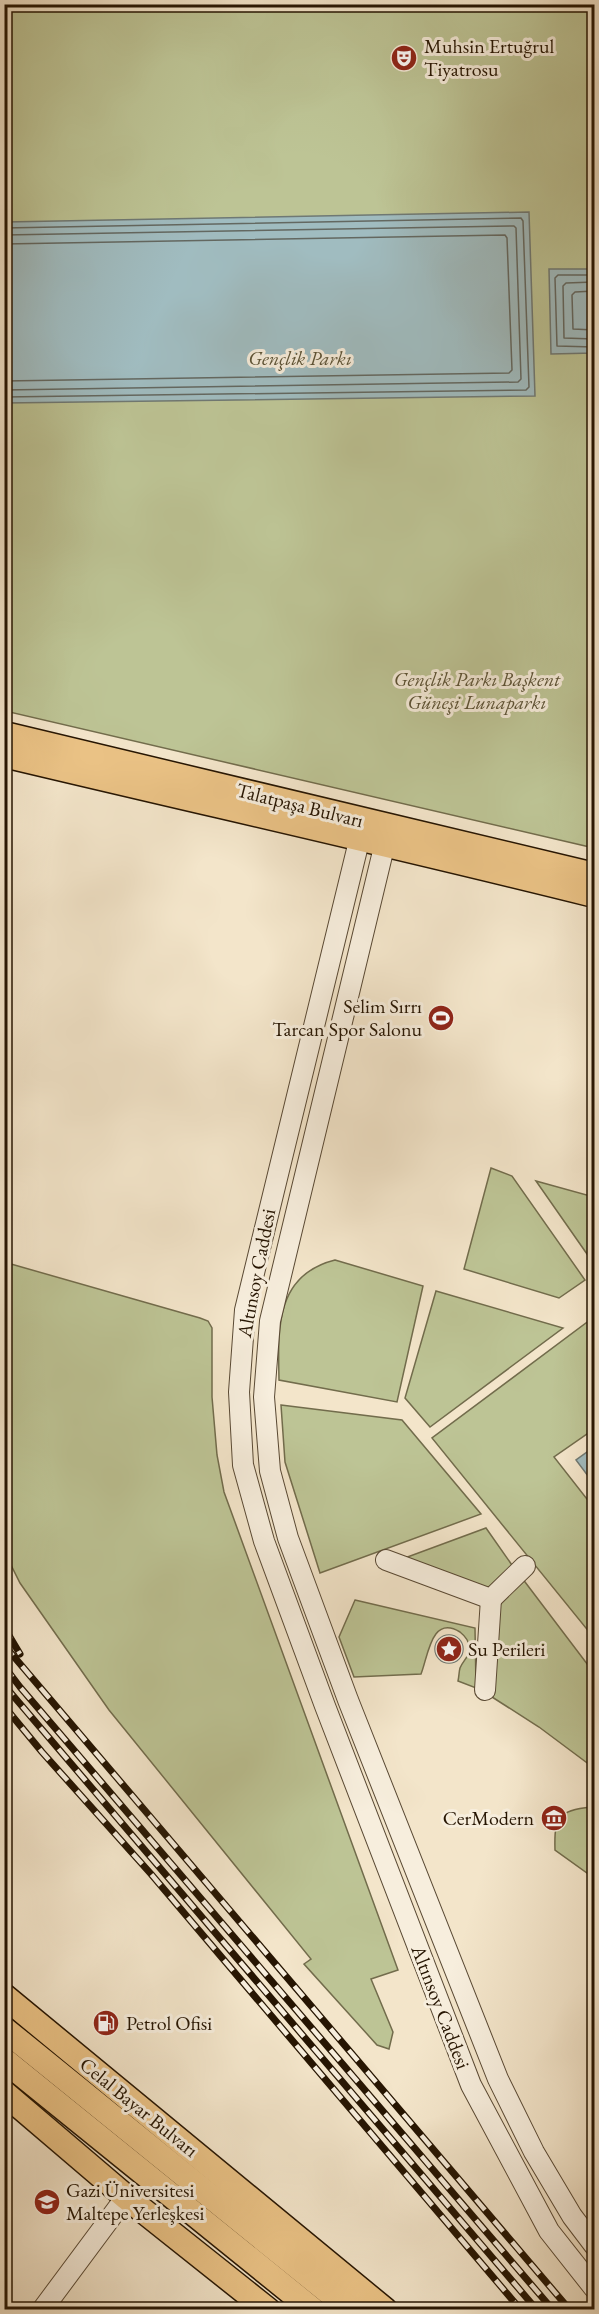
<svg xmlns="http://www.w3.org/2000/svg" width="599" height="2314" viewBox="0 0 599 2314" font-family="'EB Garamond',serif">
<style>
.green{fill:#bdc495;stroke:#726c4c;stroke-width:1.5}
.water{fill:#a0bcc0;stroke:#6f7974;stroke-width:1.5}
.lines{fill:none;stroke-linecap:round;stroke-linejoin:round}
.shore{stroke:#636861;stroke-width:1.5}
.minor-casing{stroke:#594934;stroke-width:22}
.major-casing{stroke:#261502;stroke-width:27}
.minor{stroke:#f7eedd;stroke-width:20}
.major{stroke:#eac285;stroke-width:24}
.rail-casing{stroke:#261502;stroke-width:7}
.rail{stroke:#f7eedd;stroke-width:4.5;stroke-dasharray:14;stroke-linecap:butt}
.labels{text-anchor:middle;stroke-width:6;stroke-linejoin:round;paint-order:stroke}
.poi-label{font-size:20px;fill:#261502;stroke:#f7eedd;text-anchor:start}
.park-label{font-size:20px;font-style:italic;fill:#5b5235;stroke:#f7eedd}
.street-label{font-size:20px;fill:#261502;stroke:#f7eedd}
</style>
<rect width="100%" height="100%" fill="#f3e5ca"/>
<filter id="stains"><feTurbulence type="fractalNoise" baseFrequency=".00333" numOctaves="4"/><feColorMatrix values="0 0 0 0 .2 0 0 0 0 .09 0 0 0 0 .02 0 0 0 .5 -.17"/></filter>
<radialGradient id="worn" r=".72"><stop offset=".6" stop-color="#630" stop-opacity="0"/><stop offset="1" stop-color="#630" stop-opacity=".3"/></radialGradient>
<g class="green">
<path d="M5,5H594V848L5,711Z"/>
<path d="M491,1168L512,1176L585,1280L559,1298L464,1269Z"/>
<path d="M536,1181L594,1197V1264Z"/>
<path d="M335,1260L423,1286L397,1402L279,1380C278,1329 275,1275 335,1260Z"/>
<path d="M4,1262L200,1318L208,1321L212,1328V1397L217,1455L224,1492L398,1970L371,1979L393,2032L389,2049L377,2045L304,1964L311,1959L109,1710L20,1583L5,1553Z"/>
<path d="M436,1291L563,1328L430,1427L405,1398Z"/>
<path d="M594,1317V1429L554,1457L594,1508V1638L432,1438Z"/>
<path d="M281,1405L402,1420L481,1514L320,1573L285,1462Z"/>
<path d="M486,1528L514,1568L489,1590L402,1559Z"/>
<path d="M522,1578L594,1673V1768L539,1727L492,1697L495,1603Z"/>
<path d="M355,1600L475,1628L476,1688L458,1681C459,1677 459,1671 460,1668C463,1660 470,1657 469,1647C469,1641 465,1636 460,1632C431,1614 428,1657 421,1674L354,1677L339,1637Z"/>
<path d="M591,1807L594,1810V1878L555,1850C554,1818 558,1810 591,1807Z"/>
</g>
<g class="water">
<path d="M529,212L535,396L5,403V222Z"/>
<path d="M549,269H594V353L551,354Z"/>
<path d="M594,1447V1484L576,1460Z"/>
<circle cx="449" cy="1649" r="14"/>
</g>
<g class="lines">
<g class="shore">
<path d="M4,228L521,218L523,221L529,387L526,390L4,397"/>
<path d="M4,235L514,226L516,228L521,379L518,382L4,390"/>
<path d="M4,244L505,235L507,238L512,370L509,373L4,381"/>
<path d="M594,275H558L555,278L557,346L594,347"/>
<path d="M594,282L566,283L563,286L564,338L594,339"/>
<path d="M594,291L575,292L572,295L573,329L594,330"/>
</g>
<defs>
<g id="minor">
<path d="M360,837L245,1310L239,1392L243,1465L264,1541L325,1706L471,2085L549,2231L594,2288"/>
<path d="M385,843L270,1321L264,1397L270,1471L288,1538L348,1700L498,2079L534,2152L572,2216L594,2245"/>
<path d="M386,1560L491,1599L525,1566"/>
<path d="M485,1690L491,1599"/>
<path d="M42,2310L126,2197"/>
</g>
<g id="major">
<path d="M4,734L594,875"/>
<path d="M4,755C201,802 398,846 594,895"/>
<path d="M4,1996L385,2310"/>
<path d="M4,2029L351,2310"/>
<path d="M4,2060L313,2310"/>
<path d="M4,2093L126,2197L268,2310"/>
</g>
</defs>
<use href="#minor" class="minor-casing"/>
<use href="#major" class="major-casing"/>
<use href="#minor" class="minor"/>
<use href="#major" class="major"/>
<defs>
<g id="rail">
<path d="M4,1627L20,1654"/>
<path d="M4,1645L570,2310"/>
<path d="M4,1666L20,1687L553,2310"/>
<path d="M4,1685L537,2310"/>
<path d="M4,1706L42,1752L151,1874L521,2310"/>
</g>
</defs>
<use href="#rail" class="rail-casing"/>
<use href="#rail" class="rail"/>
</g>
<defs>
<symbol id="theatre-disc" viewBox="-11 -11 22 22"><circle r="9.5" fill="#8f2418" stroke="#f7eedd"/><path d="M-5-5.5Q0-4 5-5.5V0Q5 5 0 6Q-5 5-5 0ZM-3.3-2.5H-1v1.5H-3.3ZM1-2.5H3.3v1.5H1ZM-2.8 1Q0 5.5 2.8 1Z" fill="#fff"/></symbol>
<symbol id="stadium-disc" viewBox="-11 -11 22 22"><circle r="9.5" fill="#8f2418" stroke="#f7eedd"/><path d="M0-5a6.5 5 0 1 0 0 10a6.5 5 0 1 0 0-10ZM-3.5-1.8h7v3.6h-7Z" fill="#fff"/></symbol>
<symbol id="sight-disc" viewBox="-11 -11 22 22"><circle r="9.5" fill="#8f2418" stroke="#f7eedd"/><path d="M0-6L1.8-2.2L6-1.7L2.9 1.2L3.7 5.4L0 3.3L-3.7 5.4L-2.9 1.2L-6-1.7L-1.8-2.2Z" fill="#fff"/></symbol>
<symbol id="museum-disc" viewBox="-11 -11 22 22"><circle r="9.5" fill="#8f2418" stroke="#f7eedd"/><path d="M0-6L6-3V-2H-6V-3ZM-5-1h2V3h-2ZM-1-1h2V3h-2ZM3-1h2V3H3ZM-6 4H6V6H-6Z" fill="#fff"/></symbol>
<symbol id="fuel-disc" viewBox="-11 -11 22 22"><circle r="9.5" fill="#8f2418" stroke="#f7eedd"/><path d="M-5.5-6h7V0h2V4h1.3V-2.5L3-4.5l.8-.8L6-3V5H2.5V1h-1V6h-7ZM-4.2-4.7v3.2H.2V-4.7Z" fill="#fff"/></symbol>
<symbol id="university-disc" viewBox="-11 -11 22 22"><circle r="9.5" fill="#8f2418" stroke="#f7eedd"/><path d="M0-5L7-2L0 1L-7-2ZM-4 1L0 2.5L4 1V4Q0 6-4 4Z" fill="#fff"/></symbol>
</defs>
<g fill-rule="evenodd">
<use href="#theatre-disc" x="389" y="43" width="30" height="30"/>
<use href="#stadium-disc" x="426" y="1003" width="30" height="30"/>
<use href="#sight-disc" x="434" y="1634" width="30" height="30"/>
<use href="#museum-disc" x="539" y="1803" width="30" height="30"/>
<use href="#fuel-disc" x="91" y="2008" width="30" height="30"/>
<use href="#university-disc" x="32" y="2187" width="30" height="30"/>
</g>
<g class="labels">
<g class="poi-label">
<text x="424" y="53">Muhsin Ertuğrul<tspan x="424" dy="23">Tiyatrosu</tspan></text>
<text x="422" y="1013" text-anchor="end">Selim Sırrı<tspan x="422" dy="23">Tarcan Spor Salonu</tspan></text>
<text x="468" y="1656">Su Perileri</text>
<text x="534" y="1825" text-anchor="end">CerModern</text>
<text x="126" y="2030">Petrol Ofisi</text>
<text x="66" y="2197">Gazi Üniversitesi<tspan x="66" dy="23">Maltepe Yerleşkesi</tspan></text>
</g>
<g class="park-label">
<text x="300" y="365">Gençlik Parkı</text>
<text x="477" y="686">Gençlik Parkı Başkent<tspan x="477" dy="23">Güneşi Lunaparkı</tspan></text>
</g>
<g class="street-label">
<text transform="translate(300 805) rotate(14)" y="7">Talatpaşa Bulvarı</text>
<text transform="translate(256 1273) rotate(-79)" y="7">Altınsoy Caddesi</text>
<text transform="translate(441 2007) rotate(69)" y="7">Altınsoy Caddesi</text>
<text transform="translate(139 2107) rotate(39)" y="7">Celal Bayar Bulvarı</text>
</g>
</g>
<rect width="599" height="2314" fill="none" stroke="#f3e5ca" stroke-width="24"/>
<rect x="6" y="6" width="587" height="2302" fill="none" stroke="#261502" stroke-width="3"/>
<rect x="12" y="12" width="575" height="2290" fill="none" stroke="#261502" stroke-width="1.5"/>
<rect width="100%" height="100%" filter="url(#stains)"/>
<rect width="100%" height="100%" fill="url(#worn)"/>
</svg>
